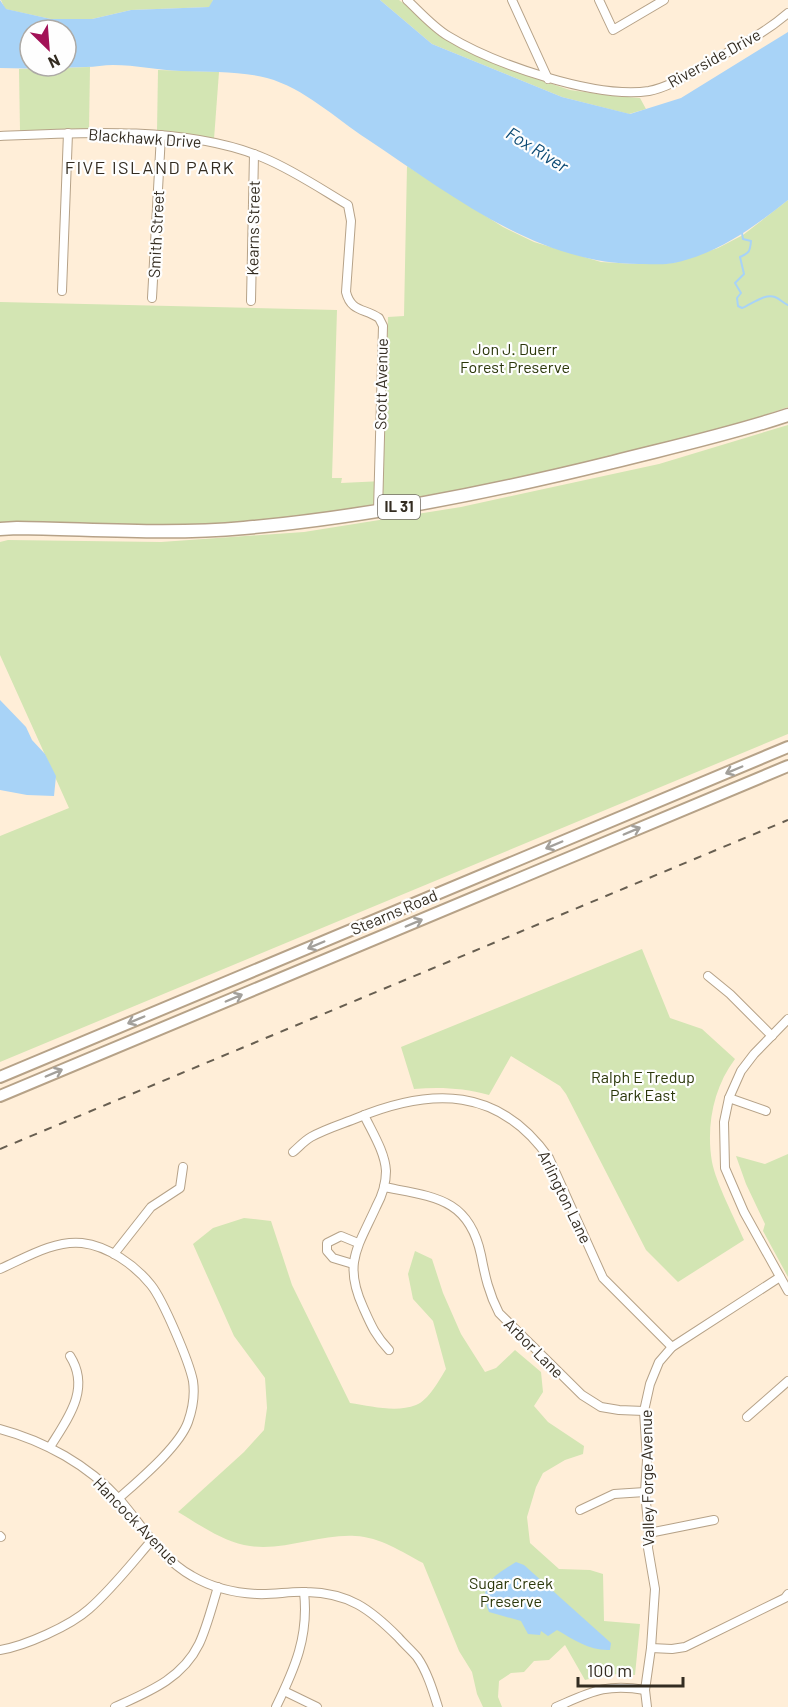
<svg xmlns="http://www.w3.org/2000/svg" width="788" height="1707" viewBox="0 0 788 1707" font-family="Barlow,sans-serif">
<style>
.green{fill:#d3e5b3}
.water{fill:#a8d3f7;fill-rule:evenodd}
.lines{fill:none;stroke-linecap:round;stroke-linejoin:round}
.stream{stroke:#a8d3f7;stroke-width:2}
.minor-casing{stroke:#b6a288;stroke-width:10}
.secondary-casing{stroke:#b6a288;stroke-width:14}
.primary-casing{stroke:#b6a288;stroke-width:15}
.minor{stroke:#fff;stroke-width:8}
.secondary{stroke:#fff;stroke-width:10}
.primary{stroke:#fff;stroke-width:12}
.rail{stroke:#675e50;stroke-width:2;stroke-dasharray:8 8;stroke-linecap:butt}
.oneway{stroke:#a3a09b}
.labels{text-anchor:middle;stroke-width:4.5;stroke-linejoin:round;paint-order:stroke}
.shield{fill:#fefefe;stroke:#706b63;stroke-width:1.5}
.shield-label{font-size:15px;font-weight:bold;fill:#332c21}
.street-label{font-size:16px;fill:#332c21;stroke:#fefefe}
.park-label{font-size:16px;fill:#2b370a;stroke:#fefefe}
.water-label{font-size:18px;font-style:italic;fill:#0d4b75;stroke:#fefefe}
.neighbourhood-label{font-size:18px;letter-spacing:1.5px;fill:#332c21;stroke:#fefefe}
</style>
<rect width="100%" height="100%" fill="#ffeed8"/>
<g class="green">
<path d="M1,0H213L210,7L131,10L92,19H51L5,9Z"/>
<path d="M380,0H399L465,48L496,64L531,77L570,90L614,96L640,98L646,109L629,114L562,97L432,44Z"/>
<path d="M90,67L89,130L20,131L19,69Z"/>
<path d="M158,70L219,72L214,139L157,131Z"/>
<path d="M407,166L503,227L534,242L601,262L635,264L673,263L718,248L743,235L788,200V407L750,420L632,451L493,484L347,509L252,522L178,526L0,525V302L337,310L332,478H342L341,483L383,481L388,317L404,316Z"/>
<path d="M788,425V734L0,1062V836L69,808L0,655V542L8,540L161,542L304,532L461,507L659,464Z"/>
<path d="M642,949L670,1018L702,1029L735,1059C713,1088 706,1127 712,1162C716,1183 735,1219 744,1240L678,1282L646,1250L566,1094L560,1086L511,1056L489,1095C463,1088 441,1087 414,1089L401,1047Z"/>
<path d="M788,1154V1277L763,1231L765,1224L746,1184L736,1156L765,1164Z"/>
<path d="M244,1218L271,1221L292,1285L350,1403C371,1406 396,1413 416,1405C428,1401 440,1379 446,1369L433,1321L413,1299L408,1274L415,1251L432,1259L443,1293L461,1334L485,1372L496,1368L515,1350L541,1372L543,1392L534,1406L548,1422L584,1446L583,1454L565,1460L543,1473L536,1487L527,1517L530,1543L559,1569L590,1570L603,1574L604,1621L640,1624L635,1675L610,1674L585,1680L565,1645L549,1660L534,1661L524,1672L511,1673L499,1681L498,1697L502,1707H483L477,1694L472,1672L459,1651L423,1563C402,1552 380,1537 355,1536C319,1534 280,1553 244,1545C221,1540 198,1524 178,1512L244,1452L264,1430L267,1408L265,1378L234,1336L193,1244L213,1228Z"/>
</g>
<g class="water">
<path d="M0,0L6,9L51,19H92L131,10L209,7L213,0H380L432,44L562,97L630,114L681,98L788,32V200C753,228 719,253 674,263C664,265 653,264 643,264C540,266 448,193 367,139C335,118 304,88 267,78C240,71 209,72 181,71C158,70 136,65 113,65C104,65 95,67 86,67C57,68 29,69 0,68ZM30,30H66V66H30Z"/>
<path d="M0,700L26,727L32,740L45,754L56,776L54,796L27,795L0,790Z"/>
<path d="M516,1562L524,1565L611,1643L610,1650C590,1651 574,1640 557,1630L548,1636L541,1631L540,1635L528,1634L521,1621L489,1612C477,1584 495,1575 516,1562Z"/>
</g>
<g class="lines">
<path class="stream" d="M742,233L743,239L751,241C750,252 749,253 740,257L744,274L735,283L741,293L737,298L738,306L742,308C752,304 765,293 775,297C780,299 783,303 788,305"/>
<defs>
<g id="minor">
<path d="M407,0C420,12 433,27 448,36C494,64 595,99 649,91C670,87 688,74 707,64C735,48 764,34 788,13"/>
<path d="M512,0L548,79"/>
<path d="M599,0L613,30L664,0"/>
<path d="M0,136C80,132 189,126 264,158C293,170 321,189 348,205L351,221L346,292C351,312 364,308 379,318L383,326L378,511"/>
<path d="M62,291L68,133"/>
<path d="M152,298L161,135"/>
<path d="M251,301L254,154"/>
<path d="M708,976L730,994L772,1036"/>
<path d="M788,1019L754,1054L741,1071L729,1098L724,1122L725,1168L744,1212L788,1291"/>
<path d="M729,1098L766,1111"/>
<path d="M364,1115C372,1132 385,1152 386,1171C386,1184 382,1196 376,1207C358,1247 343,1263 363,1307C371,1325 375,1335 389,1350"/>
<path d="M293,1152C299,1147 304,1141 311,1137C325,1129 342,1124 357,1118C432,1087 499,1087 549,1158L603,1278L672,1347"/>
<path d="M384,1187C434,1197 469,1198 481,1255C485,1276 489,1294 499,1313L582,1395L601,1407L619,1410L644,1411"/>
<path d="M114,1254L151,1207L180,1188L183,1167"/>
<path d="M353,1264L333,1258L327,1251V1243L341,1236L358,1243"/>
<path d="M0,1269C25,1258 54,1240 82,1243C108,1246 135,1265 151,1285C163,1300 189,1361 193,1381C195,1395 193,1408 188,1422C179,1447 139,1480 118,1499"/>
<path d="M747,1417L788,1381"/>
<path d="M0,1429C45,1441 88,1465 120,1500C142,1525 161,1559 192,1576C211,1587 235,1593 257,1594C274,1595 290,1591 307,1592C349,1593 370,1609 398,1637C404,1644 411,1650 417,1657C427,1671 433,1691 438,1707"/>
<path d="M50,1447C68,1418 91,1389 70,1356"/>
<path d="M580,1510L614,1494L645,1492"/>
<path d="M649,1533L714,1520"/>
<path d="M0,1536L1,1537"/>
<path d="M651,1648L672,1649L685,1647L785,1598L788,1594"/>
<path d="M0,1650C25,1646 70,1626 89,1609C112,1589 132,1563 152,1540"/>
<path d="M284,1691L317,1707"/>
<path d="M115,1707C148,1692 182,1679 199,1644C207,1627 212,1606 218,1587"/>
<path d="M276,1707C295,1668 309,1636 304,1592"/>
<path d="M556,1707C591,1692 606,1683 645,1690"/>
<path d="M647,1707L645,1690L651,1648L655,1589L648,1548L649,1533L645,1492L647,1460L644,1411L650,1384L659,1362L672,1347L780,1277"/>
</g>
<g id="secondary">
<path d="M0,1077L788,747"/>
<path d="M0,1096L788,766"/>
</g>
<path id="primary" d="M0,529L17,528C92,529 169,535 244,528C368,517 492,492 613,462C672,447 731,434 788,415"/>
</defs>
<use href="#minor" class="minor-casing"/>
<use href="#secondary" class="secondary-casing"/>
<use href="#primary" class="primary-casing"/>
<use href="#minor" class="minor"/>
<use href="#secondary" class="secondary"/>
<use href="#primary" class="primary"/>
<path class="rail" d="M0,1149L788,820"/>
</g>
<defs><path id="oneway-shaft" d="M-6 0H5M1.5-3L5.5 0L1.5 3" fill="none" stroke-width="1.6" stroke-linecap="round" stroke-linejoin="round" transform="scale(1.5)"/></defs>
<g class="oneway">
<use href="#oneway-shaft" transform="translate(734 770) rotate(157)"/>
<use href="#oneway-shaft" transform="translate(632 831) rotate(-23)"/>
<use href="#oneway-shaft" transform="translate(554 845) rotate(157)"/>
<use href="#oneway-shaft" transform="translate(414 923) rotate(-23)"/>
<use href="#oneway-shaft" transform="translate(316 945) rotate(157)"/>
<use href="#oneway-shaft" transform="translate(234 998) rotate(-23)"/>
<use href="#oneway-shaft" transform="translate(136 1020) rotate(157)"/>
<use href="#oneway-shaft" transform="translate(54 1073) rotate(-23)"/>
</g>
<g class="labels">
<rect class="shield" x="378" y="495" width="42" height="24" rx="4.5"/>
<g class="shield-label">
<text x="399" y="512">IL 31</text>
</g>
<g class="street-label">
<text transform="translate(714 58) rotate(-29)" y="6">Riverside Drive</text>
<text transform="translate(145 138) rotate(4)" y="6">Blackhawk Drive</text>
<text transform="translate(253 228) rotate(-89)" y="6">Kearns Street</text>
<text transform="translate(156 234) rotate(-87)" y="6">Smith Street</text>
<text transform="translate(381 384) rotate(-89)" y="6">Scott Avenue</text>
<text transform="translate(394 912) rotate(-23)" y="6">Stearns Road</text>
<text transform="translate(565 1197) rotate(64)" y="6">Arlington Lane</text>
<text transform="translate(534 1348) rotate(45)" y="6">Arbor Lane</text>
<text transform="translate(647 1478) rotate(-91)" y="6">Valley Forge Avenue</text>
<text transform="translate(136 1521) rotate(46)" y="6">Hancock Avenue</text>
</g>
<g class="park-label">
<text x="515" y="355">Jon J. Duerr<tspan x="515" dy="18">Forest Preserve</tspan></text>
<text x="643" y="1083">Ralph E Tredup<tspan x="643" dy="18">Park East</tspan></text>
<text x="511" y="1589">Sugar Creek<tspan x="511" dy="18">Preserve</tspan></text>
</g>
<g class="water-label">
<text transform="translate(537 150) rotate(32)" y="6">Fox River</text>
</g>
<g class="neighbourhood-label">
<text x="150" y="174">FIVE ISLAND PARK</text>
</g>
</g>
<g transform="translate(48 48) rotate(155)"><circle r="28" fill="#fefefe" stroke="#adaaa6" stroke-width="1.5"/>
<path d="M0-4.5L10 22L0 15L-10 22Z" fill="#a21257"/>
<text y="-9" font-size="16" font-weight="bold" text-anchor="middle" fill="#332c21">N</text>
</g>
<path d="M578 1677v9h105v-9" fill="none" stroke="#332c21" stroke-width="3"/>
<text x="587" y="1677" font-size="18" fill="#332c21" stroke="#fefefe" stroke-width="4.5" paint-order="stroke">100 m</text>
</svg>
